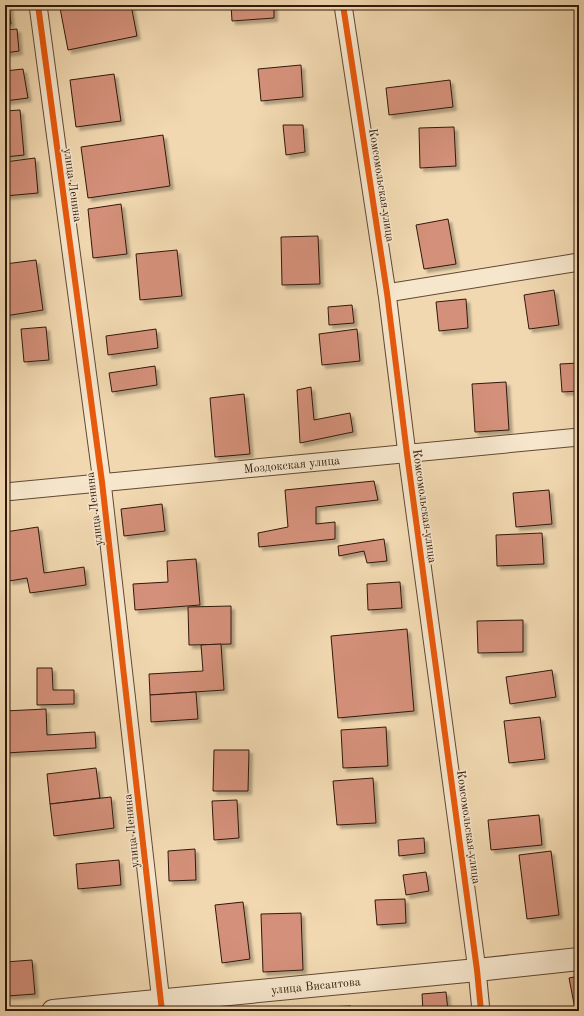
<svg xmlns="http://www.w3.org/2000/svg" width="584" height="1016" viewBox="0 0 584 1016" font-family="'Old Standard TT',serif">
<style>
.building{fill:#d4907a;stroke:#30190b;filter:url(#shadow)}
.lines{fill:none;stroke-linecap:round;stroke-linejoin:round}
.minor-casing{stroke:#604934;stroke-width:19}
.tertiary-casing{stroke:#604934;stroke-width:24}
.minor{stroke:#f6e6cc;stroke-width:17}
.tertiary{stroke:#f6e6cc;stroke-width:22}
.cycleway-casing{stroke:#f6e6cc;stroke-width:8}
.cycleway{stroke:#e8590c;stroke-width:6}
.labels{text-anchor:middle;stroke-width:3;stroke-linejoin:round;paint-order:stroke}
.street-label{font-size:12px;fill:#30190b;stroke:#f6e6cc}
</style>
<defs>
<filter id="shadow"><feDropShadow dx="3.5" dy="3.5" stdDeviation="1" flood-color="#0004"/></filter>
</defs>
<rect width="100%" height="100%" fill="#f1d8b0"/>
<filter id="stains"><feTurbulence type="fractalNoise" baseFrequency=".005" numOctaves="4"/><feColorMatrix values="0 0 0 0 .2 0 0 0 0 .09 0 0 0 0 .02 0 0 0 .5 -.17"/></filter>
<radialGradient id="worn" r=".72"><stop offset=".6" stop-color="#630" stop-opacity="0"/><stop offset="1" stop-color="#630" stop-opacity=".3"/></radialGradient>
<g class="building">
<path d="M5,5H9L11,24L5,25Z"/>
<path d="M75,5H131L137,36L68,50L60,8Z"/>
<path d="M231,5H274V18L232,21Z"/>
<path d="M17,29L19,51L5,53V30Z"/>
<path d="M301,65L303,97L261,101L258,69Z"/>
<path d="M23,69L28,98L5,101V71Z"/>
<path d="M114,74L121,121L76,127L70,80Z"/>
<path d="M450,80L453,107L389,115L386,88Z"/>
<path d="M20,110L24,155L5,157V111Z"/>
<path d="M283,125H303L305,152L286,155Z"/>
<path d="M454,127L456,166L420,168L419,128Z"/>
<path d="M163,135L170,186L88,198L81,147Z"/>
<path d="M35,158L38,193L5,196V162Z"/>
<path d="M121,204L127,254L93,258L88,209Z"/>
<path d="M448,219L456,264L424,269L416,225Z"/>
<path d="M318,236L320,284L282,285L281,237Z"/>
<path d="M177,250L182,296L140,300L136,254Z"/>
<path d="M36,260L43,310L5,316V264Z"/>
<path d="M554,290L559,325L529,329L524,295Z"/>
<path d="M466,299L468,328L439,331L436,302Z"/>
<path d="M352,305L354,323L329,325L328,307Z"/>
<path d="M46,327L49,360L24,362L21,329Z"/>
<path d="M156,329L158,348L108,355L106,336Z"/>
<path d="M357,329L360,361L322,365L319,334Z"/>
<path d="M579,363V391L562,392L560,364Z"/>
<path d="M155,366L157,385L112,392L109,373Z"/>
<path d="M506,382L509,430L475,432L472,384Z"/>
<path d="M311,387L314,420L350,413L353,432L300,443L297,390Z"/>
<path d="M244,394L250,454L215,457L210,398Z"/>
<path d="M374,481L378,500L316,507V524L335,522V539L259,547L258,533L288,527L285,490Z"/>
<path d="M549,490L552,524L516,527L513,493Z"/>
<path d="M162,504L165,531L124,536L121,509Z"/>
<path d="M38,527L44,573L84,567L86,585L30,593L27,578L9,581L5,555V532Z"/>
<path d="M542,533L544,564L497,566L496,535Z"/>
<path d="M384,539L387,561L367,563L364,551L339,556L338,546Z"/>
<path d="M196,559L200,605L135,610L133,584L168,582L167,561Z"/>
<path d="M400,582L402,608L368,610L367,584Z"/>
<path d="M231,606V644L189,645L188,607Z"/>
<path d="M523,620V652L478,653L477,621Z"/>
<path d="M407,629L414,711L338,718L331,636Z"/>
<path d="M221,644L224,690L150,695L149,674L203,671L201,645Z"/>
<path d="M37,668H52L53,690H74V704L37,705Z"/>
<path d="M552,670L556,697L510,704L506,677Z"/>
<path d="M196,692L198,719L151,722L150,695Z"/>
<path d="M46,709L47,735L95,732L96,748L5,753V711Z"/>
<path d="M540,717L545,759L509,763L504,721Z"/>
<path d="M386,727L388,766L343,768L341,730Z"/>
<path d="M214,750H249L248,791H213Z"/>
<path d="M96,768L100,798L50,804L47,774Z"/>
<path d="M373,778L376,823L337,825L333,781Z"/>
<path d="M111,797L114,828L54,836L50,804Z"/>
<path d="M237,800L239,838L214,840L212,801Z"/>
<path d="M539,815L542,845L491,850L488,820Z"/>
<path d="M424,838L425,853L399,856L398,840Z"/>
<path d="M195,849L196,880L169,881L168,851Z"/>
<path d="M551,851L559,915L527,919L519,855Z"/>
<path d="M119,860L121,885L78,889L76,864Z"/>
<path d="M426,872L429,891L406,895L403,875Z"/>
<path d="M405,899L406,923L377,925L375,900Z"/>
<path d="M243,902L250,959L222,963L215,905Z"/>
<path d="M301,913L303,970L263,972L261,914Z"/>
<path d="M32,960L35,994L7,996L5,962Z"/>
<path d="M579,976V1009H575L569,978Z"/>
<path d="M446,992L448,1011H423L422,994Z"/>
<path d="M351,1006V1011H325V1007Z"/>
</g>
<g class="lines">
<defs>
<g id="minor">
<path d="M38,5L102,482L162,1011"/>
<path d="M343,5L387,293L407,454L477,970L481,1011"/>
<path d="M387,293L579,262"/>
<path id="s1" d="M5,492L579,437"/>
</g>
<g id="tertiary">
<path id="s2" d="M53,1011L477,970L579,959"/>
</g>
</defs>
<use href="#minor" class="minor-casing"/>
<use href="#tertiary" class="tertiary-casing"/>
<use href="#minor" class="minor"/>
<use href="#tertiary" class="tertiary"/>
<defs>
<g id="cycleway">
<path d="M38,5L102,482L162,1011"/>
<path d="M343,5L387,293L407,454L477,970L481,1011"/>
</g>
</defs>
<use href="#cycleway" class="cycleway-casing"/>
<use href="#cycleway" class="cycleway"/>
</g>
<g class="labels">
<g class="street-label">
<text transform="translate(73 185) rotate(82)" y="4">улица Ленина</text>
<text transform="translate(382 185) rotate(81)" y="4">Комсомольская улица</text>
<text dy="4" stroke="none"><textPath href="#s1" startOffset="288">Моздокская улица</textPath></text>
<text transform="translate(425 506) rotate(82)" y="4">Комсомольская улица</text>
<text transform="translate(94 509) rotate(-97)" y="4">улица Ленина</text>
<text transform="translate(469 827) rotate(82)" y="4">Комсомольская улица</text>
<text transform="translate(131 831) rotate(-96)" y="4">улица Ленина</text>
<text dy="4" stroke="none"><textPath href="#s2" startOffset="264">улица Висаитова</textPath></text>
</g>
</g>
<rect width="584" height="1016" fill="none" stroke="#f1d8b0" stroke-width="20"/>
<rect x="6" y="6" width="572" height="1004" fill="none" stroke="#30190b" stroke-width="2"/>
<rect x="10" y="10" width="564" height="996" fill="none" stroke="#30190b"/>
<rect width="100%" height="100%" filter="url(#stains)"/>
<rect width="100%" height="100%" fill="url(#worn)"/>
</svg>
